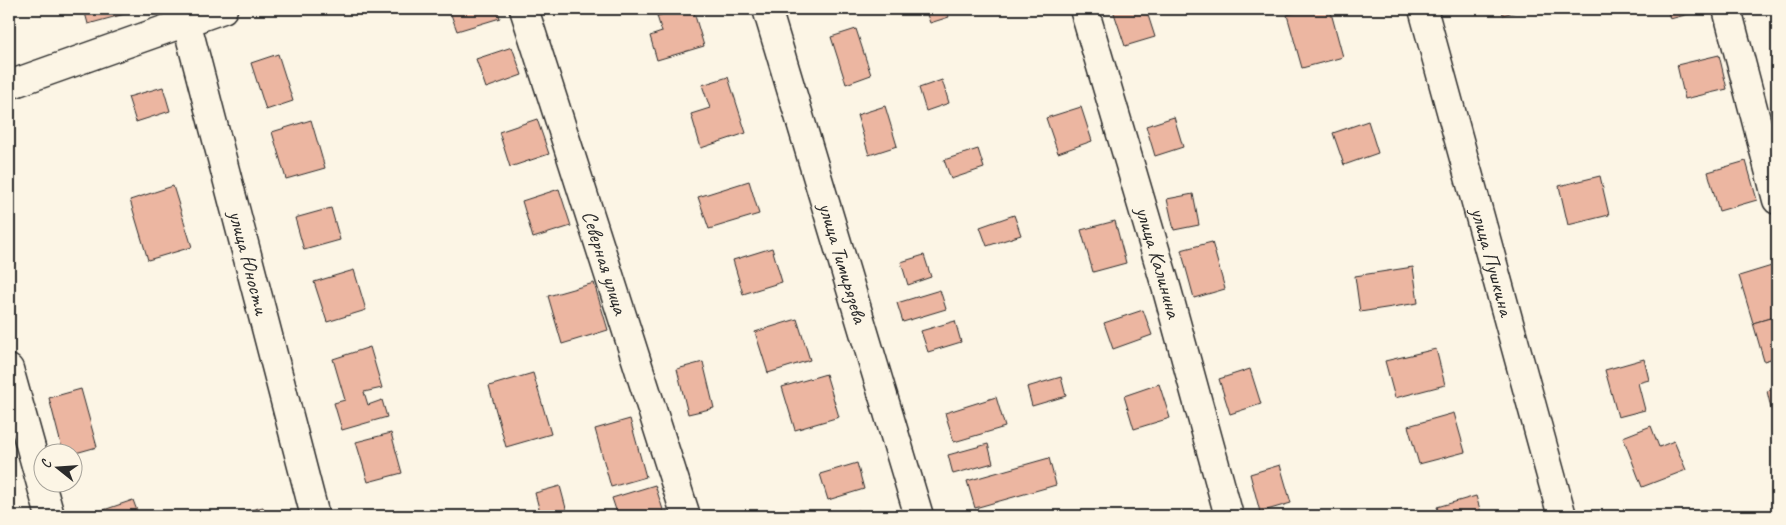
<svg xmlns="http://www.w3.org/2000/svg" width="1786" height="525" viewBox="0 0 1786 525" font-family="Caveat,sans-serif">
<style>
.building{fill:#ecb6a1;stroke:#2b2b2b}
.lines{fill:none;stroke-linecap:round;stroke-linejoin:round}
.minor-casing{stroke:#2b2b2b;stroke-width:31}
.minor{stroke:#fcf5e5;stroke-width:28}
.labels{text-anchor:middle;stroke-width:4.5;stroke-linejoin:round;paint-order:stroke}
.street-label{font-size:21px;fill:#2b2b2b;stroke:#fcf5e5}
</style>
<rect width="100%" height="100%" fill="#fcf5e5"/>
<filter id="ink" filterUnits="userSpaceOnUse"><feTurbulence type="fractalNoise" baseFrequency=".02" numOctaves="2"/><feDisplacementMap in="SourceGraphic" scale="10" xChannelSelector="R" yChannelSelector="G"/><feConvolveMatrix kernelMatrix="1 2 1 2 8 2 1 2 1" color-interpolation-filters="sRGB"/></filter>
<g filter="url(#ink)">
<g class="building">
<path d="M84,9H131L132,12L88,24Z"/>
<path d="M449,9H497L500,18L457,31Z"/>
<path d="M682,9H693L704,46L657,60L650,36L662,32L657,16Z"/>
<path d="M925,9H946L949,17L930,23Z"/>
<path d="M1115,9H1146L1155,37L1125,46L1113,10Z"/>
<path d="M1311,9H1330L1343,57L1302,68L1287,15Z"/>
<path d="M1502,9H1524L1503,15Z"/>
<path d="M1667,9H1708L1670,19Z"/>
<path d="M856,29L871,75L846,84L831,37Z"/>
<path d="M512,47L522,75L486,88L476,59Z"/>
<path d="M278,54L293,101L266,110L251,63Z"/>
<path d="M1719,55L1727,89L1685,99L1677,65Z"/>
<path d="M728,77L746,133L701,148L691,114L710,108L702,85Z"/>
<path d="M942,80L949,103L926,111L919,88Z"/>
<path d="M163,87L170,111L136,122L128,97Z"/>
<path d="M885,106L897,146L869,155L857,115Z"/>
<path d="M1081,107L1092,141L1058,153L1046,118Z"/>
<path d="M1174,117L1183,147L1155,156L1146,126Z"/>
<path d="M537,119L549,154L510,167L499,132Z"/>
<path d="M311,120L325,168L286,179L272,132Z"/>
<path d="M1368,121L1378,153L1344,165L1333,133Z"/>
<path d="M978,149L984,168L951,179L944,160Z"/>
<path d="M1746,161L1757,200L1719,211L1708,172Z"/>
<path d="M1600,176L1609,215L1568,225L1559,186Z"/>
<path d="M749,181L759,214L709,229L698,197Z"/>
<path d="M173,186L192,247L148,260L130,200Z"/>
<path d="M559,189L571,226L533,238L522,201Z"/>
<path d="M1193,194L1199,225L1174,230L1167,199Z"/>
<path d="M331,208L340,240L304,250L295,218Z"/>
<path d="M1014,215L1021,235L987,246L980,227Z"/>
<path d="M1115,221L1126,263L1093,272L1081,230Z"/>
<path d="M1212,242L1225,289L1194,298L1181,250Z"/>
<path d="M772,248L782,282L743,294L733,260Z"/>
<path d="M924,255L931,277L908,285L901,262Z"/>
<path d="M1775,265L1777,273V316L1753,323L1739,276Z"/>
<path d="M1413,267L1418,303L1360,312L1355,276Z"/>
<path d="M354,270L366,310L327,322L314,282Z"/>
<path d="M594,283L608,330L562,344L548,296Z"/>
<path d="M940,290L946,309L903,322L897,303Z"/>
<path d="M1143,310L1152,335L1113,349L1104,323Z"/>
<path d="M1777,316V357L1764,361L1753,323Z"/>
<path d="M797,319L810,360L768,373L755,332Z"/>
<path d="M955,321L961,342L928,352L921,331Z"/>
<path d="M370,347L382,388L364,392L368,405L382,400L387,417L342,430L334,403L345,400L333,359Z"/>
<path d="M1436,349L1445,385L1395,398L1385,361Z"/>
<path d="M1644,359L1649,380L1638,383L1645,410L1618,417L1605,370Z"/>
<path d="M703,362L714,408L688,414L677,369Z"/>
<path d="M1250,369L1261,404L1230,414L1219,379Z"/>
<path d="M533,373L551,434L506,447L489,386Z"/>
<path d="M826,374L839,417L795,430L782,387Z"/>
<path d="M1061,377L1066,396L1032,406L1027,387Z"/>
<path d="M1159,384L1170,418L1134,429L1124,396Z"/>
<path d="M1777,388V416L1773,417L1767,391Z"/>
<path d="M81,389L97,447L72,454L63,452L49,398Z"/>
<path d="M996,397L1005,427L954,442L945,413Z"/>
<path d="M1454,413L1465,452L1419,464L1408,426Z"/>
<path d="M630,419L646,477L611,487L595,429Z"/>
<path d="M1651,426L1659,447L1674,441L1686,470L1642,487L1623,437Z"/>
<path d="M391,433L402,473L368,482L356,442Z"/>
<path d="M988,444L993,463L953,474L948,455Z"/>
<path d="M1049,458L1056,485L975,508L967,481Z"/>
<path d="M857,463L864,489L828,500L820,474Z"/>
<path d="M1280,465L1291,503L1260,512L1250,474Z"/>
<path d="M655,485L665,516H618L612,498Z"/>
<path d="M560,486L567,512L554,516H541L535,493Z"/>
<path d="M1476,496L1482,516H1440L1437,507Z"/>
<path d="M133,500L139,516H96L95,513Z"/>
<path d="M263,507L266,516H235L234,514Z"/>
<path d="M1705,509L1707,516H1683Z"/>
<path d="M859,510L860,516H834Z"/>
</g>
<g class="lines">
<defs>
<g id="minor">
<path id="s1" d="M183,9L315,516"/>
<path id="s2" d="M524,9L686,516"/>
<path id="s3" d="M767,9L919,516"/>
<path id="s4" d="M1084,9L1167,290L1229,516"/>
<path id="s5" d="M1423,9L1562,516"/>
<path d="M1727,9L1777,200"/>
<path d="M9,85L223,9"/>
<path d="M9,369L50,516"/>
</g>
</defs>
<use href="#minor" class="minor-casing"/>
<use href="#minor" class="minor"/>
</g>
</g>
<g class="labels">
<g class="street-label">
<text dy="7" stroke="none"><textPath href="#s2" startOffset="266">Северная улица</textPath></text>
<text dy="7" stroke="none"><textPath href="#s3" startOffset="265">улица Тимирязева</textPath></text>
<text dy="7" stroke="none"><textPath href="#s4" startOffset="264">улица Калинина</textPath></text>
<text dy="7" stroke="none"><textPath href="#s5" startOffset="262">улица Пушкина</textPath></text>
<text dy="7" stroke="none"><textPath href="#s1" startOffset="262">улица Юности</textPath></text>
</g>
</g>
<rect width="1786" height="525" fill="none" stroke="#fcf5e5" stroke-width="30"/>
<rect x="15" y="15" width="1756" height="495" fill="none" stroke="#2b2b2b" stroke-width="2" filter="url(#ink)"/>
<g transform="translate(58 468) rotate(287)"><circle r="24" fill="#fcf5e5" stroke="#a8a49b"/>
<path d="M0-4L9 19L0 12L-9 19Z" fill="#2b2b2b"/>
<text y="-8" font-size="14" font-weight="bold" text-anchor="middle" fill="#2b2b2b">С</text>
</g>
</svg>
